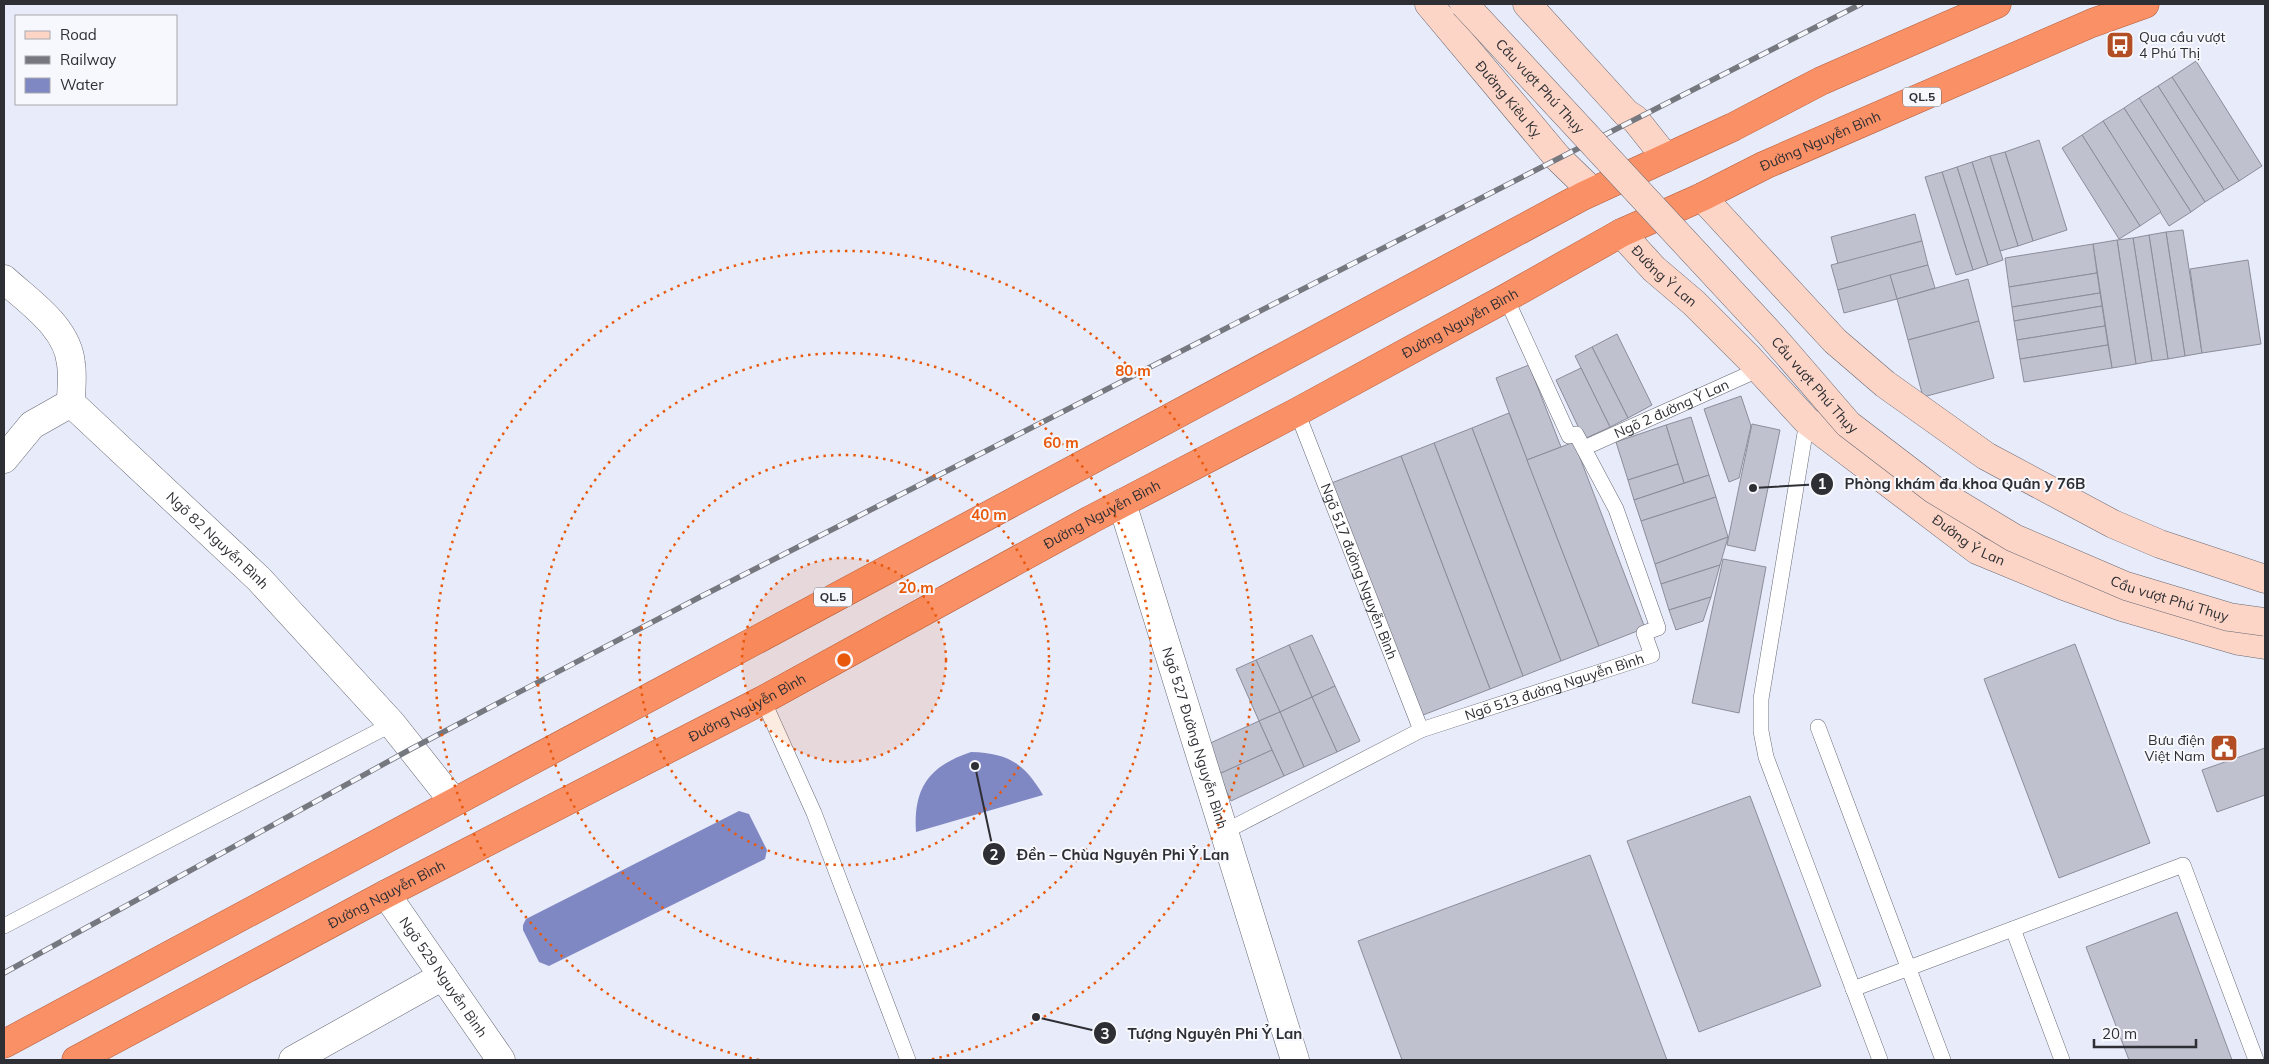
<svg xmlns="http://www.w3.org/2000/svg" width="2269" height="1064" viewBox="0 0 2269 1064" font-family="Mulish,sans-serif">
<style>
.water{fill:#8088c3}
.building{fill:#bfc1cf;stroke:#8b8d9a}
.lines{fill:none;stroke-linecap:round;stroke-linejoin:round}
.service-casing{stroke:#666874;stroke-width:16}
.minor-casing{stroke:#666874;stroke-width:29}
.secondary-casing{stroke:#666874;stroke-width:29}
.trunk-casing{stroke:#b25c3c;stroke-width:29}
.service{stroke:#fff;stroke-width:15}
.minor{stroke:#fff;stroke-width:28}
.secondary{stroke:#fdd5c6;stroke-width:28}
.trunk{stroke:#fa9066;stroke-width:28}
.rail-casing{stroke:#767880;stroke-width:5.5}
.rail{stroke:#f7f8fe;stroke-width:4;stroke-dasharray:11;stroke-linecap:butt}
.secondary-bridge-casing{stroke:#666874;stroke-width:29;stroke-linecap:butt}
.secondary-bridge{stroke:#fdd5c6;stroke-width:28}
.ring{fill:none;stroke:#e8590c;stroke-width:2.5;stroke-dasharray:2.5 5}
.labels{text-anchor:middle;stroke-width:4;stroke-linejoin:round;paint-order:stroke}
.shield{fill:#f7f8fe;stroke:#6a6b71;stroke-width:1}
.shield-label{font-size:12px;font-weight:bold;fill:#2e2f34}
.poi-label{font-size:14px;fill:#2e2f34;stroke:#f7f8fe;text-anchor:start}
.street-label{font-size:14px;fill:#2e2f34;stroke:#f7f8fe}
.centre{fill:#e8590c;stroke:#f7f8fe;stroke-width:2.5}
.ring-label{font-size:15px;text-anchor:middle;font-weight:bold;fill:#e8590c;stroke:#f7f8fe;stroke-width:4;stroke-linejoin:round;paint-order:stroke}
.leader{fill:none;stroke:#2e2f34;stroke-width:2}
.callout-dot{fill:#2e2f34;stroke:#f7f8fe;stroke-width:2}
.mark-label{font-size:15px;text-anchor:middle;font-weight:bold;fill:#fff}
.callout-label{font-size:15px;text-anchor:middle;font-weight:bold;fill:#2e2f34;stroke:#f7f8fe;stroke-width:4;stroke-linejoin:round;paint-order:stroke}
</style>
<rect width="100%" height="100%" fill="#e8ebf9"/>
<g class="water">
<path d="M971,752C1008,753 1024,763 1043,795L916,832C913,788 929,766 971,752Z"/>
<path d="M739,811L749,814L767,850L765,859L549,966L539,962L523,930V925L526,919Z"/>
</g>
<g class="building">
<path d="M2196,61L2262,166L2239,181L2172,77Z"/>
<path d="M2172,77L2239,181L2224,190L2158,86Z"/>
<path d="M2158,86L2224,190L2205,202L2139,98Z"/>
<path d="M2139,98L2205,202L2191,212L2124,108Z"/>
<path d="M2124,108L2191,212L2169,226L2103,121Z"/>
<path d="M2103,121L2161,212L2140,226L2082,135Z"/>
<path d="M2082,135L2140,226L2119,239L2062,148Z"/>
<path d="M2039,140L2067,230L2033,241L2005,152Z"/>
<path d="M2005,152L2033,241L2018,246L1990,156Z"/>
<path d="M1990,156L2018,246L2000,251L1972,162Z"/>
<path d="M1972,162L2003,260L1988,265L1957,167Z"/>
<path d="M1957,167L1988,265L1973,270L1942,172Z"/>
<path d="M1942,172L1973,270L1956,275L1925,177Z"/>
<path d="M1915,214L1922,241L1838,264L1831,237Z"/>
<path d="M2183,230L2202,353L2185,356L2166,232Z"/>
<path d="M2166,232L2185,356L2168,359L2149,235Z"/>
<path d="M2149,235L2168,359L2152,361L2133,238Z"/>
<path d="M2133,238L2152,361L2136,364L2117,240Z"/>
<path d="M2117,240L2136,364L2112,368L2093,244Z"/>
<path d="M1922,241L1928,265L1838,290L1831,265Z"/>
<path d="M2093,244L2097,273L2009,287L2005,258Z"/>
<path d="M2248,260L2261,344L2202,353L2190,269Z"/>
<path d="M1928,265L1935,288L1897,299L1890,275Z"/>
<path d="M2097,273L2100,293L2012,307L2009,287Z"/>
<path d="M1890,275L1897,299L1844,313L1838,290Z"/>
<path d="M1968,279L1979,321L1908,340L1897,299Z"/>
<path d="M2100,293L2102,306L2014,321L2012,307Z"/>
<path d="M2102,306L2105,326L2017,340L2014,321Z"/>
<path d="M1979,321L1994,378L1923,397L1908,340Z"/>
<path d="M2105,326L2108,345L2020,359L2017,340Z"/>
<path d="M1617,334L1652,405L1628,418L1592,347Z"/>
<path d="M2108,345L2112,368L2024,382L2020,359Z"/>
<path d="M1592,347L1628,418L1610,427L1575,356Z"/>
<path d="M1529,365L1561,447L1527,460L1496,378Z"/>
<path d="M1581,368L1610,427L1584,439L1556,380Z"/>
<path d="M1741,396L1751,426L1739,478L1729,482L1704,409Z"/>
<path d="M1509,413L1599,646L1561,661L1472,428Z"/>
<path d="M1691,417L1709,475L1684,483L1666,425Z"/>
<path d="M1752,424L1780,430L1755,551L1727,545Z"/>
<path d="M1666,425L1678,464L1628,480L1616,442Z"/>
<path d="M1472,428L1561,661L1523,676L1434,443Z"/>
<path d="M1574,442L1645,628L1599,646L1527,460Z"/>
<path d="M1434,443L1523,676L1490,689L1401,456Z"/>
<path d="M1401,456L1490,689L1418,717L1329,484Z"/>
<path d="M1678,464L1684,483L1634,500L1628,480Z"/>
<path d="M1709,475L1716,497L1641,521L1634,500Z"/>
<path d="M1716,497L1728,537L1655,564L1641,521Z"/>
<path d="M1728,537L1720,565L1661,584L1655,564Z"/>
<path d="M1723,559L1766,567L1739,713L1692,703Z"/>
<path d="M1720,565L1711,597L1669,610L1661,584Z"/>
<path d="M1711,597L1703,621L1676,630L1669,610Z"/>
<path d="M1312,635L1335,686L1312,697L1289,645Z"/>
<path d="M2075,644L2150,843L2059,878L1984,679Z"/>
<path d="M1289,645L1312,697L1280,712L1256,660Z"/>
<path d="M1256,660L1280,712L1259,721L1236,669Z"/>
<path d="M1335,686L1360,741L1337,752L1312,697Z"/>
<path d="M1312,697L1337,752L1304,767L1280,712Z"/>
<path d="M1280,712L1304,767L1284,776L1259,721Z"/>
<path d="M1259,721L1272,750L1219,774L1206,745Z"/>
<path d="M2265,748V795L2217,812L2202,770Z"/>
<path d="M1272,750L1284,776L1231,801L1219,774Z"/>
<path d="M1750,796L1821,986L1699,1032L1627,841Z"/>
<path d="M1590,855L1667,1060H1402L1358,941Z"/>
<path d="M2177,912L2232,1060H2129L2086,947Z"/>
</g>
<g class="lines">
<defs>
<g id="service">
<path id="s1" d="M1297,412L1421,730"/>
<path d="M1807,421L1761,699V731L1766,757L1880,1060"/>
<path id="s2" d="M1584,448L1760,369"/>
<path d="M763,700L814,813L908,1060"/>
<path d="M1818,727L1943,1060"/>
<path id="s3" d="M1224,832L1421,730L1652,655L1644,633L1658,628L1616,509L1576,434L1569,436L1506,298"/>
<path d="M4,926L392,724"/>
<path d="M2013,929L2062,1060"/>
<path d="M1853,989L2183,865L2256,1060"/>
</g>
<g id="minor">
<path id="s4" d="M4,279C29,302 68,327 71,364C73,376 71,390 71,403L259,579L392,724L453,801"/>
<path d="M4,459L32,425L71,403"/>
<path id="s5" d="M1122,503L1295,1060"/>
<path id="s6" d="M386,894L501,1060"/>
<path d="M293,1060L443,976"/>
</g>
<g id="secondary">
<path id="s7" d="M1429,4L1558,158L1592,191"/>
<path d="M1527,4L1626,113L1635,119L1666,158"/>
<path d="M1702,197L1835,341L1885,384L1986,456L2113,524L2160,544L2265,579"/>
<path id="s8" d="M1621,233L1654,269L1694,303L1748,357L1807,421L1977,550L2064,586L2122,607L2239,641L2265,645"/>
</g>
<g id="trunk">
<path d="M4,1044L1583,196L1733,127L1821,81L1997,4"/>
<path id="s9" d="M76,1060L386,894L763,700L1090,520L1297,412L1506,298L1621,233L1702,197L1765,165L2092,23L2145,4"/>
</g>
</defs>
<use href="#service" class="service-casing"/>
<use href="#minor" class="minor-casing"/>
<use href="#secondary" class="secondary-casing"/>
<use href="#trunk" class="trunk-casing"/>
<use href="#service" class="service"/>
<use href="#minor" class="minor"/>
<use href="#secondary" class="secondary"/>
<use href="#trunk" class="trunk"/>
<defs>
<path id="rail" d="M4,973L411,749L700,597L1861,4"/>
</defs>
<use href="#rail" class="rail-casing"/>
<use href="#rail" class="rail"/>
<defs>
<g id="secondary-bridge">
<path id="s10" d="M1464,4L1772,336L1848,424L1933,489L2014,538L2126,586L2229,617L2265,622"/>
</g>
</defs>
<use href="#secondary-bridge" class="secondary-bridge-casing"/>
<use href="#secondary-bridge" class="secondary-bridge"/>
</g>
<circle cx="844" cy="660" r="102" fill="#e8590c" fill-opacity=".12"/>
<g class="ring">
<circle cx="844" cy="660" r="102"/>
<circle cx="844" cy="660" r="205"/>
<circle cx="844" cy="660" r="307"/>
<path d="M759 1060A409 409 0 1 1 929 1060"/>
</g>
<defs>
<symbol id="bus-square" viewBox="-11 -11 22 22"><rect x="-9" y="-9" width="18" height="18" rx="4" fill="#b34d23" stroke="#f7f8fe"/><path d="M-5-6H5V4H4V6H2V4H-2V6H-4V4H-5ZM-3.5-4V0h7V-4ZM-3.5 1.2v1.5H-2V1.2ZM2 1.2v1.5H3.5V1.2Z" fill="#fff"/></symbol>
<symbol id="civic-square" viewBox="-11 -11 22 22"><rect x="-9" y="-9" width="18" height="18" rx="4" fill="#b34d23" stroke="#f7f8fe"/><path d="M-.6-6.5H3V-4.5H.6V-3L4-1V1h2V6H-6V1h2V-1L-.6-3ZM-1.2 2.5V6h2.4V2.5Z" fill="#fff"/></symbol>
</defs>
<g fill-rule="evenodd">
<use href="#bus-square" x="2104" y="29" width="32" height="32"/>
<use href="#civic-square" x="2208" y="732" width="32" height="32"/>
</g>
<g class="labels">
<g class="shield">
<rect x="1903" y="87.5" width="38" height="19" rx="4"/>
<rect x="814" y="587.5" width="38" height="19" rx="4"/>
</g>
<g class="shield-label">
<text x="1922" y="101">QL.5</text>
<text x="833" y="601">QL.5</text>
</g>
<g class="poi-label">
<text x="2139" y="42">Qua cầu vượt<tspan x="2139" dy="16">4 Phú Thị</tspan></text>
<text x="2205" y="745" text-anchor="end">Bưu điện<tspan x="2205" dy="16">Việt Nam</tspan></text>
</g>
<g class="street-label">
<text dy="5" stroke="none"><textPath href="#s10" startOffset="112">Cầu vượt Phú Thụy</textPath></text>
<text dy="5" stroke="none"><textPath href="#s7" startOffset="124">Đường Kiêu Kỵ</textPath></text>
<text dy="5" stroke="none"><textPath href="#s9" startOffset="1972">Đường Nguyễn Bình</textPath></text>
<text dy="5" stroke="none"><textPath href="#s8" startOffset="61">Đường Ỷ Lan</textPath></text>
<text dy="5" stroke="none"><textPath href="#s9" startOffset="1568">Đường Nguyễn Bình</textPath></text>
<text dy="5" stroke="none"><textPath href="#s10" startOffset="518">Cầu vượt Phú Thụy</textPath></text>
<text dy="5" stroke="none"><textPath href="#s2" startOffset="96">Ngõ 2 đường Ỷ Lan</textPath></text>
<text dy="5" stroke="none"><textPath href="#s9" startOffset="1162">Đường Nguyễn Bình</textPath></text>
<text dy="5" stroke="none"><textPath href="#s8" startOffset="466">Đường Ỷ Lan</textPath></text>
<text dy="5" stroke="none"><textPath href="#s4" startOffset="351">Ngõ 82 Nguyễn Bình</textPath></text>
<text dy="5" stroke="none"><textPath href="#s1" startOffset="171">Ngõ 517 đường Nguyễn Bình</textPath></text>
<text dy="5" stroke="none"><textPath href="#s10" startOffset="938">Cầu vượt Phú Thụy</textPath></text>
<text dy="5" stroke="none"><textPath href="#s3" startOffset="362">Ngõ 513 đường Nguyễn Bình</textPath></text>
<text dy="5" stroke="none"><textPath href="#s9" startOffset="758">Đường Nguyễn Bình</textPath></text>
<text dy="5" stroke="none"><textPath href="#s5" startOffset="246">Ngõ 527 Đường Nguyễn Bình</textPath></text>
<text dy="5" stroke="none"><textPath href="#s9" startOffset="352">Đường Nguyễn Bình</textPath></text>
<text dy="5" stroke="none"><textPath href="#s6" startOffset="101">Ngõ 529 Nguyễn Bình</textPath></text>
</g>
</g>
<circle cx="844" cy="660" r="8" class="centre"/>
<g class="ring-label">
<text x="1133" y="376">80 m</text>
<text x="1061" y="448">60 m</text>
<text x="989" y="520">40 m</text>
<text x="916" y="593">20 m</text>
</g>
<path class="leader" d="M1753 488L1822 484M975 766L994 854M1036 1017L1105 1033"/>
<g class="callout-dot">
<circle cx="1753" cy="488" r="5"/>
<circle cx="975" cy="766" r="5"/>
<circle cx="1036" cy="1017" r="5"/>
<circle cx="1822" cy="484" r="12"/>
<circle cx="994" cy="854" r="12"/>
<circle cx="1105" cy="1033" r="12"/>
</g>
<g class="mark-label">
<text x="1822" y="489">1</text>
<text x="994" y="860">2</text>
<text x="1105" y="1039">3</text>
</g>
<g class="callout-label">
<text x="1965" y="489">Phòng khám đa khoa Quân y 76B</text>
<text x="1123" y="860">Đền – Chùa Nguyên Phi Ỷ Lan</text>
<text x="1215" y="1039">Tượng Nguyên Phi Ỷ Lan</text>
</g>
<rect width="2269" height="1064" fill="none" stroke="#2e2f34" stroke-width="10"/>
<rect x="15" y="15" width="162" height="90" fill="#f7f8fe" stroke="#a7a8ad"/>
<rect x="25" y="31" width="25" height="8" fill="#fdd5c6" stroke="#a7a8ad"/>
<text x="60" y="40" font-size="15" fill="#2e2f34">Road</text>
<rect x="25" y="56" width="25" height="8" fill="#767880" stroke="#a7a8ad"/>
<text x="60" y="65" font-size="15" fill="#2e2f34">Railway</text>
<rect x="25" y="78" width="25" height="15" fill="#8088c3" stroke="#a7a8ad"/>
<text x="60" y="90" font-size="15" fill="#2e2f34">Water</text>
<path d="M2094 1039v8h102v-8" fill="none" stroke="#2e2f34" stroke-width="2.5"/>
<text x="2102" y="1039" font-size="15" fill="#2e2f34" stroke="#f7f8fe" stroke-width="4" paint-order="stroke">20 m</text>
</svg>
